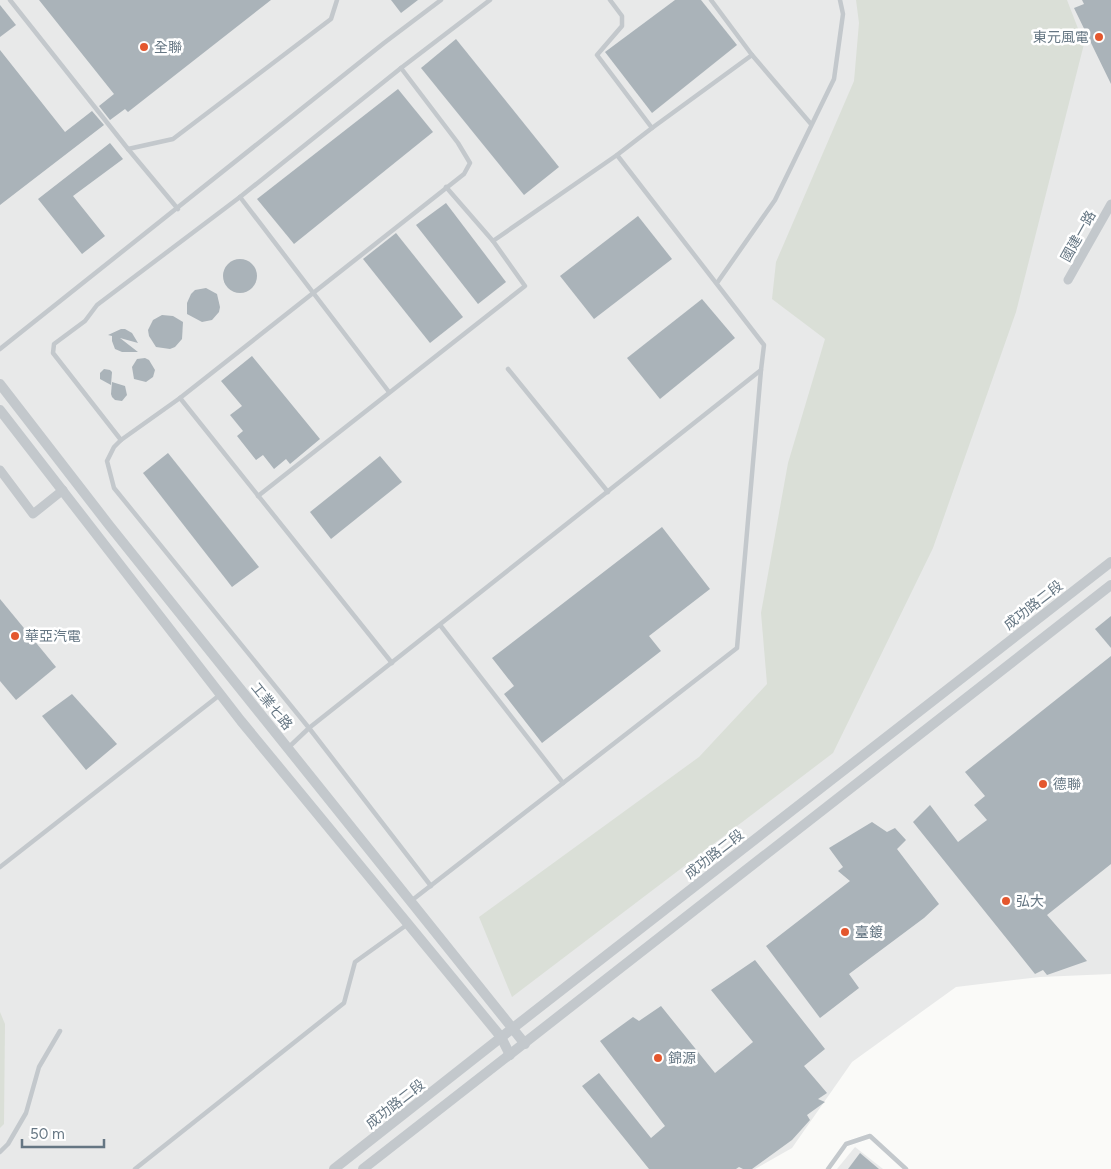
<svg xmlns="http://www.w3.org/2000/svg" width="1111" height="1169" viewBox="0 0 1111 1169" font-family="Figtree,'Noto Sans TC',sans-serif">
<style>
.built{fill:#e8e9e9}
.green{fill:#dadfd7}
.building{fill:#aab3b9}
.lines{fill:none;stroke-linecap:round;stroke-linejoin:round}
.service{stroke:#c3c8cc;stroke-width:4.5}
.minor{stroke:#c3c8cc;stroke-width:9}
.tertiary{stroke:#c3c8cc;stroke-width:10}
.poi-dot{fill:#e4572e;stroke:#fff;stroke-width:2}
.labels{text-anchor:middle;stroke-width:5;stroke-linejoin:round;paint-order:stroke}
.poi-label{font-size:14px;fill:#657683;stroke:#fff;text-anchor:start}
.street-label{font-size:14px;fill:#657683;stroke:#fff}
</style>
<rect width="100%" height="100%" fill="#fafaf8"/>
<g class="built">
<path d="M0,0H1111V974L1040,977L956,987L852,1062L792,1148L755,1169H0Z"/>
<path d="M855,1147L883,1169H837Z"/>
</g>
<g class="green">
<path d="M856,0H1067L1084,44L1016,312L933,548L833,753L512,997L479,917L699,757L767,684L761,613L788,463L825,339L772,299L776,262L854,81L859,23Z"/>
<path d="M0,1012L5,1024L4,1124L0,1128Z"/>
</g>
<g class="building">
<path d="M39,0H271L128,112L125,109L110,120L99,106L114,94Z"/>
<path d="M391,0H418L401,13Z"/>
<path d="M675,0H701L737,45L652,113L605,52Z"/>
<path d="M1082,0H1111V84L1074,8L1084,4Z"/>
<path d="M0,5L16,25L0,37Z"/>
<path d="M456,39L559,167L524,195L421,68Z"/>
<path d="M0,50L65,132L92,111L104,125L0,205Z"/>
<path d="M398,89L433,132L294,244L257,199Z"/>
<path d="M110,143L123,159L73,196L105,236L82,254L38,199Z"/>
<path d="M446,203L506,282L478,304L416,225Z"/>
<path d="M638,216L672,259L594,319L560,276Z"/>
<path d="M396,233L463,317L430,343L363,259Z"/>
<circle cx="240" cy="276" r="17"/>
<path d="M206,288L217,294L220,307L219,312L212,320L202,322L187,314V303L191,294L195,290Z"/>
<path d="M702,299L735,338L660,399L627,358Z"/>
<path d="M162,315L173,316L183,322L182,339L175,347L170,349L156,347L149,336L148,330L153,320Z"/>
<path d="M121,329H125L132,333L138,343L120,338L138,352H122L115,349L112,341V336L108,335Z"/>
<path d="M252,356L320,439L290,464L286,459L274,469L263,455L256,460L237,436L243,431L230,415L242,406L221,381Z"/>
<path d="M145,358L149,360L155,370L153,377L146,382L134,379L132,367L137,359Z"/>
<path d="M104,369L110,370L112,372L111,385L100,379V373Z"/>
<path d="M112,382L125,386L127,395L122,401L115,400L112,397L111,394Z"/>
<path d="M168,453L259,567L232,587L143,473Z"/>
<path d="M380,456L402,482L331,539L310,512Z"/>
<path d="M662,527L710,589L649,636L661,651L542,743L504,694L514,686L492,658Z"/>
<path d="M0,599L56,667L16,700L0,681Z"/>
<path d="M1111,616V648L1095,629Z"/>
<path d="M1111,656V864L1047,915L1087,961L1047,975L1043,970L1035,974L913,822L930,805L958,842L987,820L974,805L985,796L965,772Z"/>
<path d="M72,694L117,744L86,770L42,716Z"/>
<path d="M872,822L887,832L895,828L906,840L897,849L939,904L924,918L849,974L859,988L820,1018L766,946L850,881L838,871L843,867L829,848Z"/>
<path d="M755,960L825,1049L804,1066L827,1093L818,1099L825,1102L807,1115L810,1120L792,1140L752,1169H743L739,1167L736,1169H649L582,1086L599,1073L651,1138L665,1126L600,1041L633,1017L639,1021L661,1006L715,1073L753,1042L711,990Z"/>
<path d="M860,1153L879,1169H848Z"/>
</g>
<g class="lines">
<g class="service">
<path d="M10,0L128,149L173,139L331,19L337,0"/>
<path d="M610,0L622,16V26L597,55L652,128L752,55"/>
<path d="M711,0L752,55L811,124"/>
<path d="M128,149L178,209"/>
<path d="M617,155L652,128"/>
<path d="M240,197L97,305L85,321L54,344L53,353L121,440L114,447L107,461L114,488L309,728L431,886"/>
<path d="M717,283L775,200L834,79L843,14L840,0"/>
<path d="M0,349L384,43L441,0"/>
<path d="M508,369L608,492"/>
<path d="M389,392L240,197L401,68L490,0"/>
<path d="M180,398L392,663"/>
<path d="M121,440L180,398L464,174L470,163L458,143L401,68"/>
<path d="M258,496L525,286L493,241"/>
<path d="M440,625L563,783"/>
<path d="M289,747L309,728L761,370L764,345L617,155L493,241L446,187"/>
<path d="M0,867L221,694"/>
<path d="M411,901L737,648L761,370"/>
<path d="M0,1152L8,1144L26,1113L39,1067L60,1031"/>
<path d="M135,1169L344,1003L355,962L408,924"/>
<path d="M828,1169L846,1144L870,1136L906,1169"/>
</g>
<g class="minor">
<path d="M1068,280L1111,204"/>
<path d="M0,470L33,514L63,490"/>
</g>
<g class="tertiary">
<path d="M0,384L109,525L525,1044"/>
<path d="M0,410L241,721L501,1037L510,1055"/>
<path d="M334,1169L513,1028L1111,562"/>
<path d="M363,1169L1111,585"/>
</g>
</g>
<g class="poi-dot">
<circle cx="1099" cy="37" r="5"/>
<circle cx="144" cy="47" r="5"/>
<circle cx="15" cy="636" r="5"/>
<circle cx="1043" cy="784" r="5"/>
<circle cx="1006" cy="901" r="5"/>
<circle cx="845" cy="932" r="5"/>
<circle cx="658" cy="1058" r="5"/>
</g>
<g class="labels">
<g class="poi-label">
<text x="1089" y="42" text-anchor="end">東元風電</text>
<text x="154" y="52">全聯</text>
<text x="25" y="641">華亞汽電</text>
<text x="1053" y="789">德聯</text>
<text x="1016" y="906">弘大</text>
<text x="855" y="937">臺鍍</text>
<text x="668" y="1063">錦源</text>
</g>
<g class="street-label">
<text transform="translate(1078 236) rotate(-61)" y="5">國建一路</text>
<text transform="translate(1033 605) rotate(-38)" y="5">成功路二段</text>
<text transform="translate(272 706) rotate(51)" y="5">工業七路</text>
<text transform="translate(714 854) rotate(-38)" y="5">成功路二段</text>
<text transform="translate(395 1104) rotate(-38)" y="5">成功路二段</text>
</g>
</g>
<path d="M22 1139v8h82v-8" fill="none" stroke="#657683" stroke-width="2.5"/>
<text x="30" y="1139" font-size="15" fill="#657683" stroke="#ffffff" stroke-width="4" paint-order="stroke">50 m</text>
</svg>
